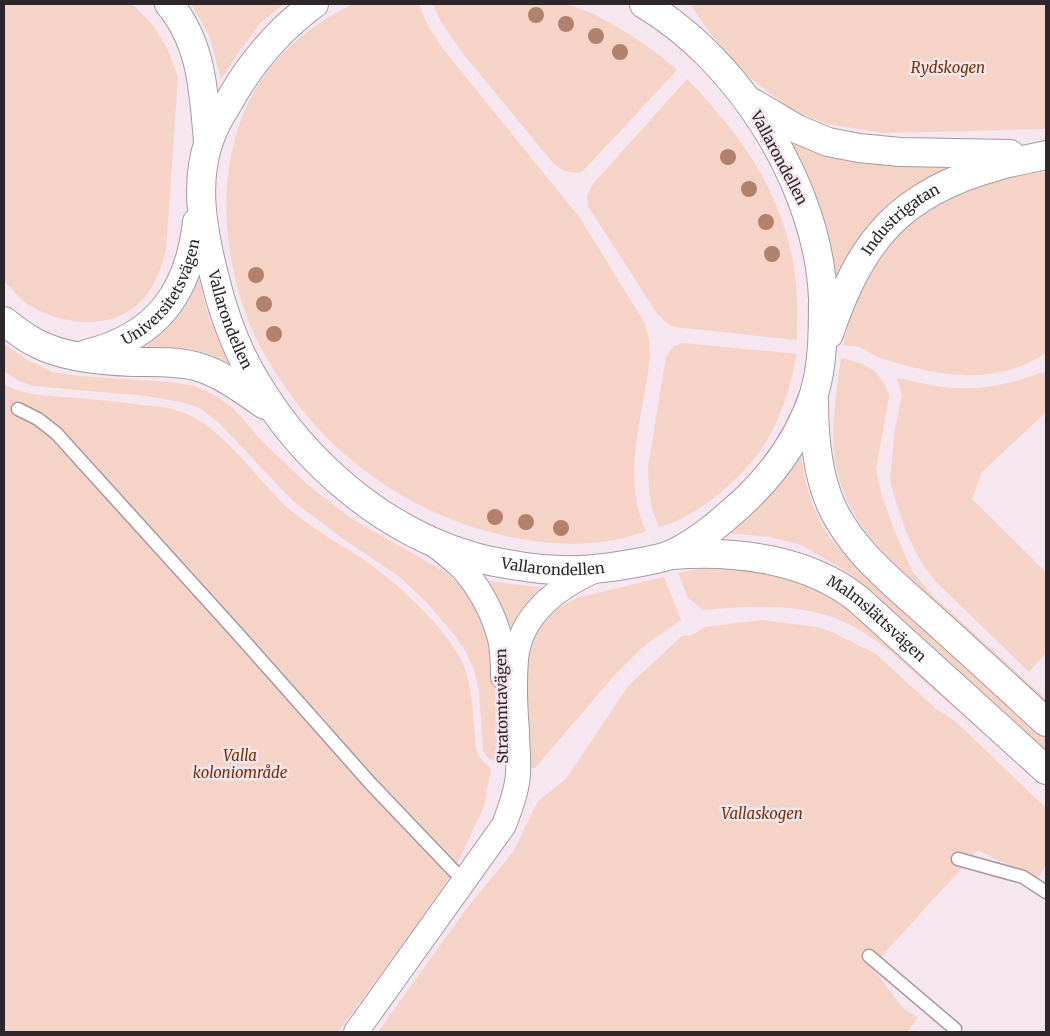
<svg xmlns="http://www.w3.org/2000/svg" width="1050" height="1036" viewBox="0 0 1050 1036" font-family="Merriweather,serif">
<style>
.green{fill:#f5d4c7}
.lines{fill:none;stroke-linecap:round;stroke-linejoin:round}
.lane-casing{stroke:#a799a2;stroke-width:15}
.street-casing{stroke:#a799a2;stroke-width:26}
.secondary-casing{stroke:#a799a2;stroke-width:30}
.highway-casing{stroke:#a799a2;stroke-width:30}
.lane{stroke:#fff;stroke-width:12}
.street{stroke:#fff;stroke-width:24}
.secondary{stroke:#fff;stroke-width:28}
.highway{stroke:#fff;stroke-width:28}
.tree{fill:#b1816c}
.labels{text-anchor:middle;stroke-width:5;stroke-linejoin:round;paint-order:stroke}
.park-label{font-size:15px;font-style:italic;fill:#7a2f00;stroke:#f5e6ef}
.street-label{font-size:15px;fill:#2d272b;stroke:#f5e6ef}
</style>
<rect width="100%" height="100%" fill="#f5e6ef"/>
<g class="green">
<path d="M4,4H132L152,24L166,46L178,77L166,250C161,269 154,291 138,304C108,332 57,324 26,303C18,297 11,288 4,281Z"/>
<path d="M191,4H284L262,21L240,50L221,79L209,35Z"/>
<path d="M353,4H418L430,29L444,50L580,218L644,322C654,349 649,364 645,391C637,437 625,487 646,531C601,548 552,546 506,536C438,521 379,488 329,440C303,414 280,382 262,350C216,264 208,136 277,60C298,36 324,18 353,4Z"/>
<path d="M433,4H567L594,14L629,34L662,57L677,70L583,171C569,175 563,171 552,162L461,51L441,22Z"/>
<path d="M690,4H1046V129L883,133L827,124L790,109L745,74L710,33Z"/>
<path d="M687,79C744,138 787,198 796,283C798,301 797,321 797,340L674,327L667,323L658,315L588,206L587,196L593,184Z"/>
<path d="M783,138C804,147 825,157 848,161C889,169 932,162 974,160C952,169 928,177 907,190C873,211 848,249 833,285Z"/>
<path d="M1046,172V353C994,387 939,376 883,359C874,356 867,350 859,347C854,346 848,346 843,345L849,319L858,295L869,271L890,243L903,230L934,207L960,191L1015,175Z"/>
<path d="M199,279C205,309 215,336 230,364C196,345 174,345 136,349C172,327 182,318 199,279Z"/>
<path d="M683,343L797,354C792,375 788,397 779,416C774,427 768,440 761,450C739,481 695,518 659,527L652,509L649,490L648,467L666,357L674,346Z"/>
<path d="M4,344L29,361L53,372L79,376L171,382L194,386L214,395L233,408L262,441L308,485L352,519L445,572L464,588L479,608L486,625L495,673L496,761L489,759L483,751L479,691L474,670L466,652L456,637L427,603L400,577L342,538L293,501L219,423L200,408L181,402L146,396L33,386L17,380L4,371Z"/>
<path d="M841,358C866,363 882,370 889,397L876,469L882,497L898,539L912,571L933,596L1046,699V705C1014,675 981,645 948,615C906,576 858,539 840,482C827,443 836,398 841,358Z"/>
<path d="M1046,371V412L982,472L972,499L1046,572V653L1029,672L935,581L921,562L906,532L893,492L890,479L895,428L902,395L897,378C913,381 928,385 943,387C979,392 1013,383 1046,371Z"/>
<path d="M4,384C22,395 42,395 62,397C89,399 115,401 141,405C154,406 167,407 179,411C222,425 255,478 288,508C311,528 335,541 360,557C395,581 437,619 459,656C473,680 473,719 476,748L480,758L491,769L484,806L454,871L417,925L338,1032H4Z"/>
<path d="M800,449C804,481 813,518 834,543C840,550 847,556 853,563L1046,739V751L846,571L801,545L770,537L728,533C750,516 772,497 788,474C793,466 796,457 800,449Z"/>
<path d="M737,565L789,575L842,600L1015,755L1011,758C984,734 956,709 928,685C899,658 870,631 832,617C792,603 745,606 703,610L688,598L678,573L709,566Z"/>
<path d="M664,577L681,620L645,645L612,678L535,768L524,769L521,667L531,639L551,613L576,598Z"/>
<path d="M489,581L545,588L520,616L510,631L505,613Z"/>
<path d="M762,620L817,627L832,632L876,654L936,709L955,721L1046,808V863L1038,880L978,850L872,967L902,1007L918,1018L907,1032H378L467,908L513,852L538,801L566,779L628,686L682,636L692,635L705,627Z"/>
</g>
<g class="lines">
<defs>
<g id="lane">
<path d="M18,409L38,419L56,433L238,634L371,784L454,871L467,879"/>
<path d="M958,859L1023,877L1046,892"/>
<path d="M869,956L955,1029"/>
</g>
<g id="street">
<path d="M436,546C444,552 452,559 460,566C478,584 494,614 500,639C503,652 503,664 503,677"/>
<path d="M356,1032L504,825C510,809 517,791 518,774C519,760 517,746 517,732C515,708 514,684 516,659C520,615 558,587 596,570"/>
</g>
<g id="secondary">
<path id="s1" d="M314,4C277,31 249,65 227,105C220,116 213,129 209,141C194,184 203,231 214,275C223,313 237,352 258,385C305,463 383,530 471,556C494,563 518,566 542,569C575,572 603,569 636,563C647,561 658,559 667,556C691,547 714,528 733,511C769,480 799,440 814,394C823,365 823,330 823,299C819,187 740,61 644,4"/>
<path d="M753,103L797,129L828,142L859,148L900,152L1010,154"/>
<path d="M4,321C14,329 24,337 36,343C62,357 104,361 133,362C153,362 175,361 195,366C221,373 243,390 265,405"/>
<path id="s2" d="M829,334C860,240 901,192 998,166C1014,161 1030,159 1046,155"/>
<path id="s3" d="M86,354C157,337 189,292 197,222"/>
<path d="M814,401C814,437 817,473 831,505C852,552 895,584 931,617C970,652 1008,687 1046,722"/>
<path id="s4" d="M672,555C735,550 809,559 859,600L1046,770"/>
</g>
<path id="highway" d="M169,4C202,43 204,93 208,142"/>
</defs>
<use href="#lane" class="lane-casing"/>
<use href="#street" class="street-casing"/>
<use href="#secondary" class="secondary-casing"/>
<use href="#highway" class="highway-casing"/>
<use href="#lane" class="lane"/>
<use href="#street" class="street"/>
<use href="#secondary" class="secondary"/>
<use href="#highway" class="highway"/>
</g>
<g class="tree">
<circle cx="536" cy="15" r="8"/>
<circle cx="566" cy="24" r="8"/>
<circle cx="596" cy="36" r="8"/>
<circle cx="620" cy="52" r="8"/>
<circle cx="728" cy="157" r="8"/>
<circle cx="749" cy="189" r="8"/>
<circle cx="766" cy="222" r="8"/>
<circle cx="772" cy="254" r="8"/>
<circle cx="256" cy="275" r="8"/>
<circle cx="264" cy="304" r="8"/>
<circle cx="274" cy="334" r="8"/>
<circle cx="495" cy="517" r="8"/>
<circle cx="526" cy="522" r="8"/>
<circle cx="561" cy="528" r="8"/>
</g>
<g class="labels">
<g class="park-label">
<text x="948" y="73">Rydskogen</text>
<text x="240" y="761">Valla<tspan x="240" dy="17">koloniområde</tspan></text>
<text x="762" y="819">Vallaskogen</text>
</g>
<g class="street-label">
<text transform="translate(779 158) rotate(62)" y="5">Vallarondellen</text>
<text dy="5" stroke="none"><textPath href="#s2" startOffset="138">Industrigatan</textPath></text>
<text dy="5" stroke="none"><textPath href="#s3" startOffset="104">Universitetsvägen</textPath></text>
<text dy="5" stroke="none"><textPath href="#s1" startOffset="358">Vallarondellen</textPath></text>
<text dy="5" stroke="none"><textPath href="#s1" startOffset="792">Vallarondellen</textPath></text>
<text dy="5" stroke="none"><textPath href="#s4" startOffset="222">Malmslättsvägen</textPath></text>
<text transform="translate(502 706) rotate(-91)" y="5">Stratomtavägen</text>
</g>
</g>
<rect width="1050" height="1036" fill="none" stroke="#2d272b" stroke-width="10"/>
</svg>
